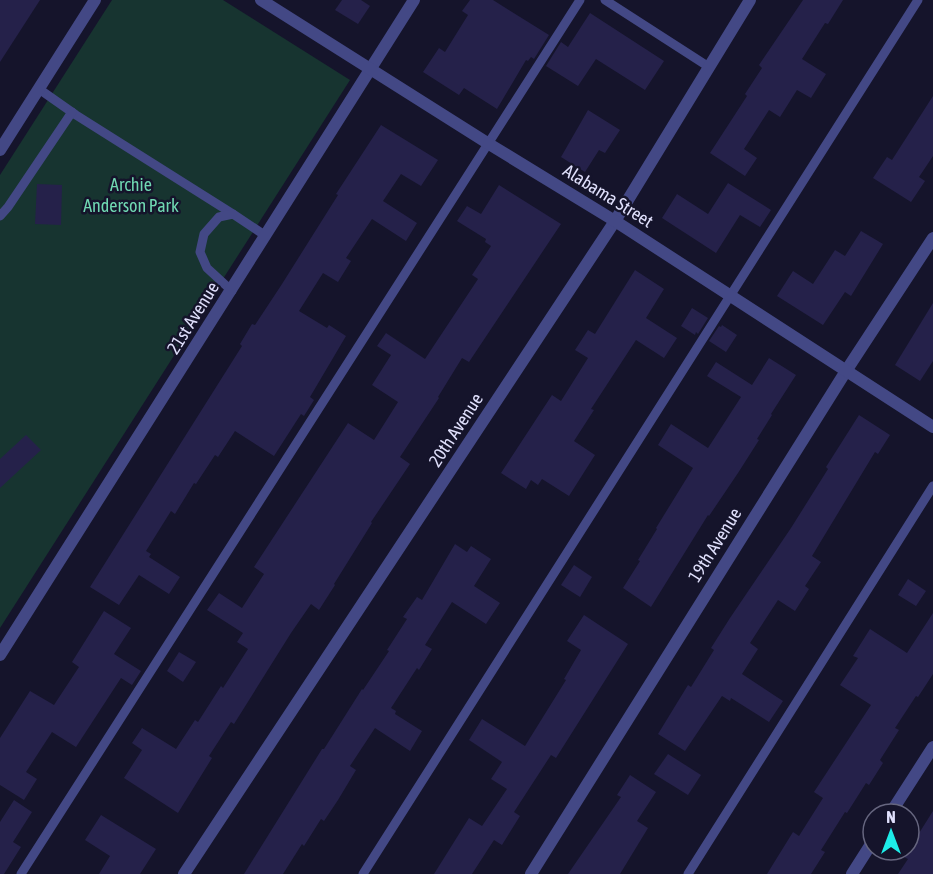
<svg xmlns="http://www.w3.org/2000/svg" width="933" height="874" viewBox="0 0 933 874" font-family="'Asap Condensed',sans-serif">
<style>
.green{fill:#173430}
.building{fill:#25214a}
.lines{fill:none;stroke-linecap:round;stroke-linejoin:round}
.service{stroke:#434885;stroke-width:9}
.minor{stroke:#434885;stroke-width:12}
.tertiary{stroke:#434885;stroke-width:12}
.labels{text-anchor:middle;stroke-width:5;stroke-linejoin:round;paint-order:stroke}
.park-label{font-size:18px;fill:#70d8b2;stroke:#15142b}
.street-label{font-size:18px;fill:#e0e0fc;stroke:#15142b}
</style>
<rect width="100%" height="100%" fill="#15142b"/>
<path class="green" d="M112,0H223L350,80L0,628V175Z"/>
<g class="building">
<path d="M0,0H40L0,62Z"/>
<path d="M342,0H361L370,6L358,24L335,10Z"/>
<path d="M470,0H493L549,35L534,59L531,57L528,61L526,60L497,109L464,88L459,95L423,72L439,48L445,52L468,15L462,11Z"/>
<path d="M803,0H843L828,24L825,23L802,59L826,74L811,98L797,90L780,117L769,110L744,149L757,158L745,176L710,153L747,96L745,94L762,68L759,65Z"/>
<path d="M590,13L664,61L645,90L596,59L578,86L546,66L561,42L568,47Z"/>
<path d="M933,96V156L919,177L925,181L911,202L873,178L887,157L892,160Z"/>
<path d="M588,110L620,130L605,153L599,150L585,172L561,157Z"/>
<path d="M381,125L438,160L421,186L401,174L383,201L417,223L406,241L372,219L346,258L351,261L338,282L323,273L299,311L327,328L329,325L346,336L310,397L314,400L304,416L301,414L274,456L235,431L218,457L215,455L196,484L194,483L175,514L171,511L146,551L151,554L149,557L180,577L169,594L139,575L119,605L90,587L242,346L240,344L252,324L255,325L282,284L338,195L336,194Z"/>
<path d="M728,183L771,210L760,227L740,215L716,253L662,218L677,194L708,214Z"/>
<path d="M37,184L62,185L61,225L35,224Z"/>
<path d="M499,185L561,224L469,362L462,358L438,397L439,398L400,457L410,464L371,522L372,523L334,584L335,585L319,610L311,604L291,633L234,724L231,722L209,756L212,758L178,813L124,778L142,750L132,743L142,728L176,749L195,720L198,722L221,686L223,688L248,649L237,642L243,633L207,610L219,593L242,608L264,574L254,567L348,423L374,440L398,402L372,385L391,355L377,346L386,333L425,359L478,279L472,275L491,246L485,242L486,239L457,221L467,206L481,214Z"/>
<path d="M861,231L883,244L851,296L845,292L823,325L777,296L793,271L813,284L835,250L845,256Z"/>
<path d="M635,270L664,289L646,318L677,338L664,358L636,340L591,409L594,410L574,441L595,455L569,496L542,479L538,485L531,480L526,489L501,473L552,395L561,401L588,358L575,350L588,330L595,334Z"/>
<path d="M933,303V361L920,381L895,365Z"/>
<path d="M692,308L708,318L698,334L696,332L695,335L681,326Z"/>
<path d="M722,325L737,335L726,352L709,341L719,326L721,327Z"/>
<path d="M769,358L796,375L771,414L772,415L757,439L759,440L738,473L709,516L708,515L651,607L623,588L640,561L638,560L657,529L656,528L693,468L658,445L671,424L708,448L741,397L707,376L716,362L752,385Z"/>
<path d="M859,415L890,435L878,454L875,452L812,556L821,562L805,586L809,589L795,611L778,600L750,643L758,649L742,674L783,701L769,722L731,698L730,701L722,696L685,751L658,734L688,685L691,687L714,650L711,648L730,618L791,528L828,469L826,467Z"/>
<path d="M26,435L41,450L0,488V459Z"/>
<path d="M455,544L467,552L471,546L491,559L474,586L500,603L486,624L452,602L425,645L432,649L419,670L417,668L391,708L396,711L395,714L422,731L410,751L375,728L350,766L356,770L338,800L324,821L321,819L304,846L302,844L283,874H244L322,749H324L362,689L363,690L389,651L387,650L407,619L403,617L417,597L422,600Z"/>
<path d="M574,565L592,577L580,597L561,585Z"/>
<path d="M908,579L926,591L916,606L898,595Z"/>
<path d="M104,611L131,628L114,654L141,671L132,685L121,678L76,747L52,732L26,772L37,779L24,800L0,785V738L30,691L54,705L79,667L72,662Z"/>
<path d="M933,613V674L918,697L916,696L895,728L899,730L880,760L883,763L869,785L866,783L847,813L845,812L821,850L825,852L811,874H767L793,832L799,836L823,798L814,792L871,705L840,685L858,658L853,656L870,629L907,653Z"/>
<path d="M584,615L628,644L556,758L551,755L514,812L520,816L502,845L494,840L472,874H434L469,818L482,826L507,789L491,779L502,762L469,740L482,719L525,746L566,680L564,679L581,650L567,641Z"/>
<path d="M179,652L196,662L183,682L167,671Z"/>
<path d="M668,754L701,775L688,795L654,774Z"/>
<path d="M630,775L656,792L637,821L648,828L620,874H568L621,797L617,795Z"/>
<path d="M14,800L32,812L13,842L21,847L4,874H0V822Z"/>
<path d="M933,811V874H898L908,859L904,857Z"/>
<path d="M101,815L156,849L140,874H99L110,856L85,840Z"/>
</g>
<g class="lines">
<g class="service">
<path d="M605,0L709,67"/>
<path d="M39,89L76,115L233,214"/>
<path d="M0,216L8,207L72,112"/>
<path d="M232,291L207,268L200,252L204,234L219,217L233,214L266,236"/>
<path d="M21,874L580,0"/>
<path d="M363,874L918,0"/>
<path d="M688,874L933,486"/>
</g>
<g class="minor">
<path d="M0,150L95,0"/>
<path d="M0,655L414,0"/>
<path d="M890,814L933,747"/>
<path d="M184,874L615,221L750,0"/>
<path d="M531,874L846,371L933,238"/>
<path d="M852,874L873,841"/>
</g>
<path class="tertiary" d="M261,0L489,144L615,221L933,427"/>
</g>
<g class="labels">
<g class="park-label">
<text x="131" y="191">Archie<tspan x="131" dy="21">Anderson Park</tspan></text>
</g>
<g class="street-label">
<text transform="translate(608 196) rotate(32)" y="6">Alabama Street</text>
<text transform="translate(193 318) rotate(-58)" y="6">21st Avenue</text>
<text transform="translate(456 430) rotate(-57)" y="6">20th Avenue</text>
<text transform="translate(715 545) rotate(-58)" y="6">19th Avenue</text>
</g>
</g>
<g transform="translate(891 832)"><circle r="28" fill="#15142b" stroke="#66667f" stroke-width="1.5"/>
<path d="M0-4.5L10 22L0 15L-10 22Z" fill="#1dece9"/>
<text y="-9" font-size="16" font-weight="bold" text-anchor="middle" fill="#e0e0fc">N</text>
</g>
</svg>
